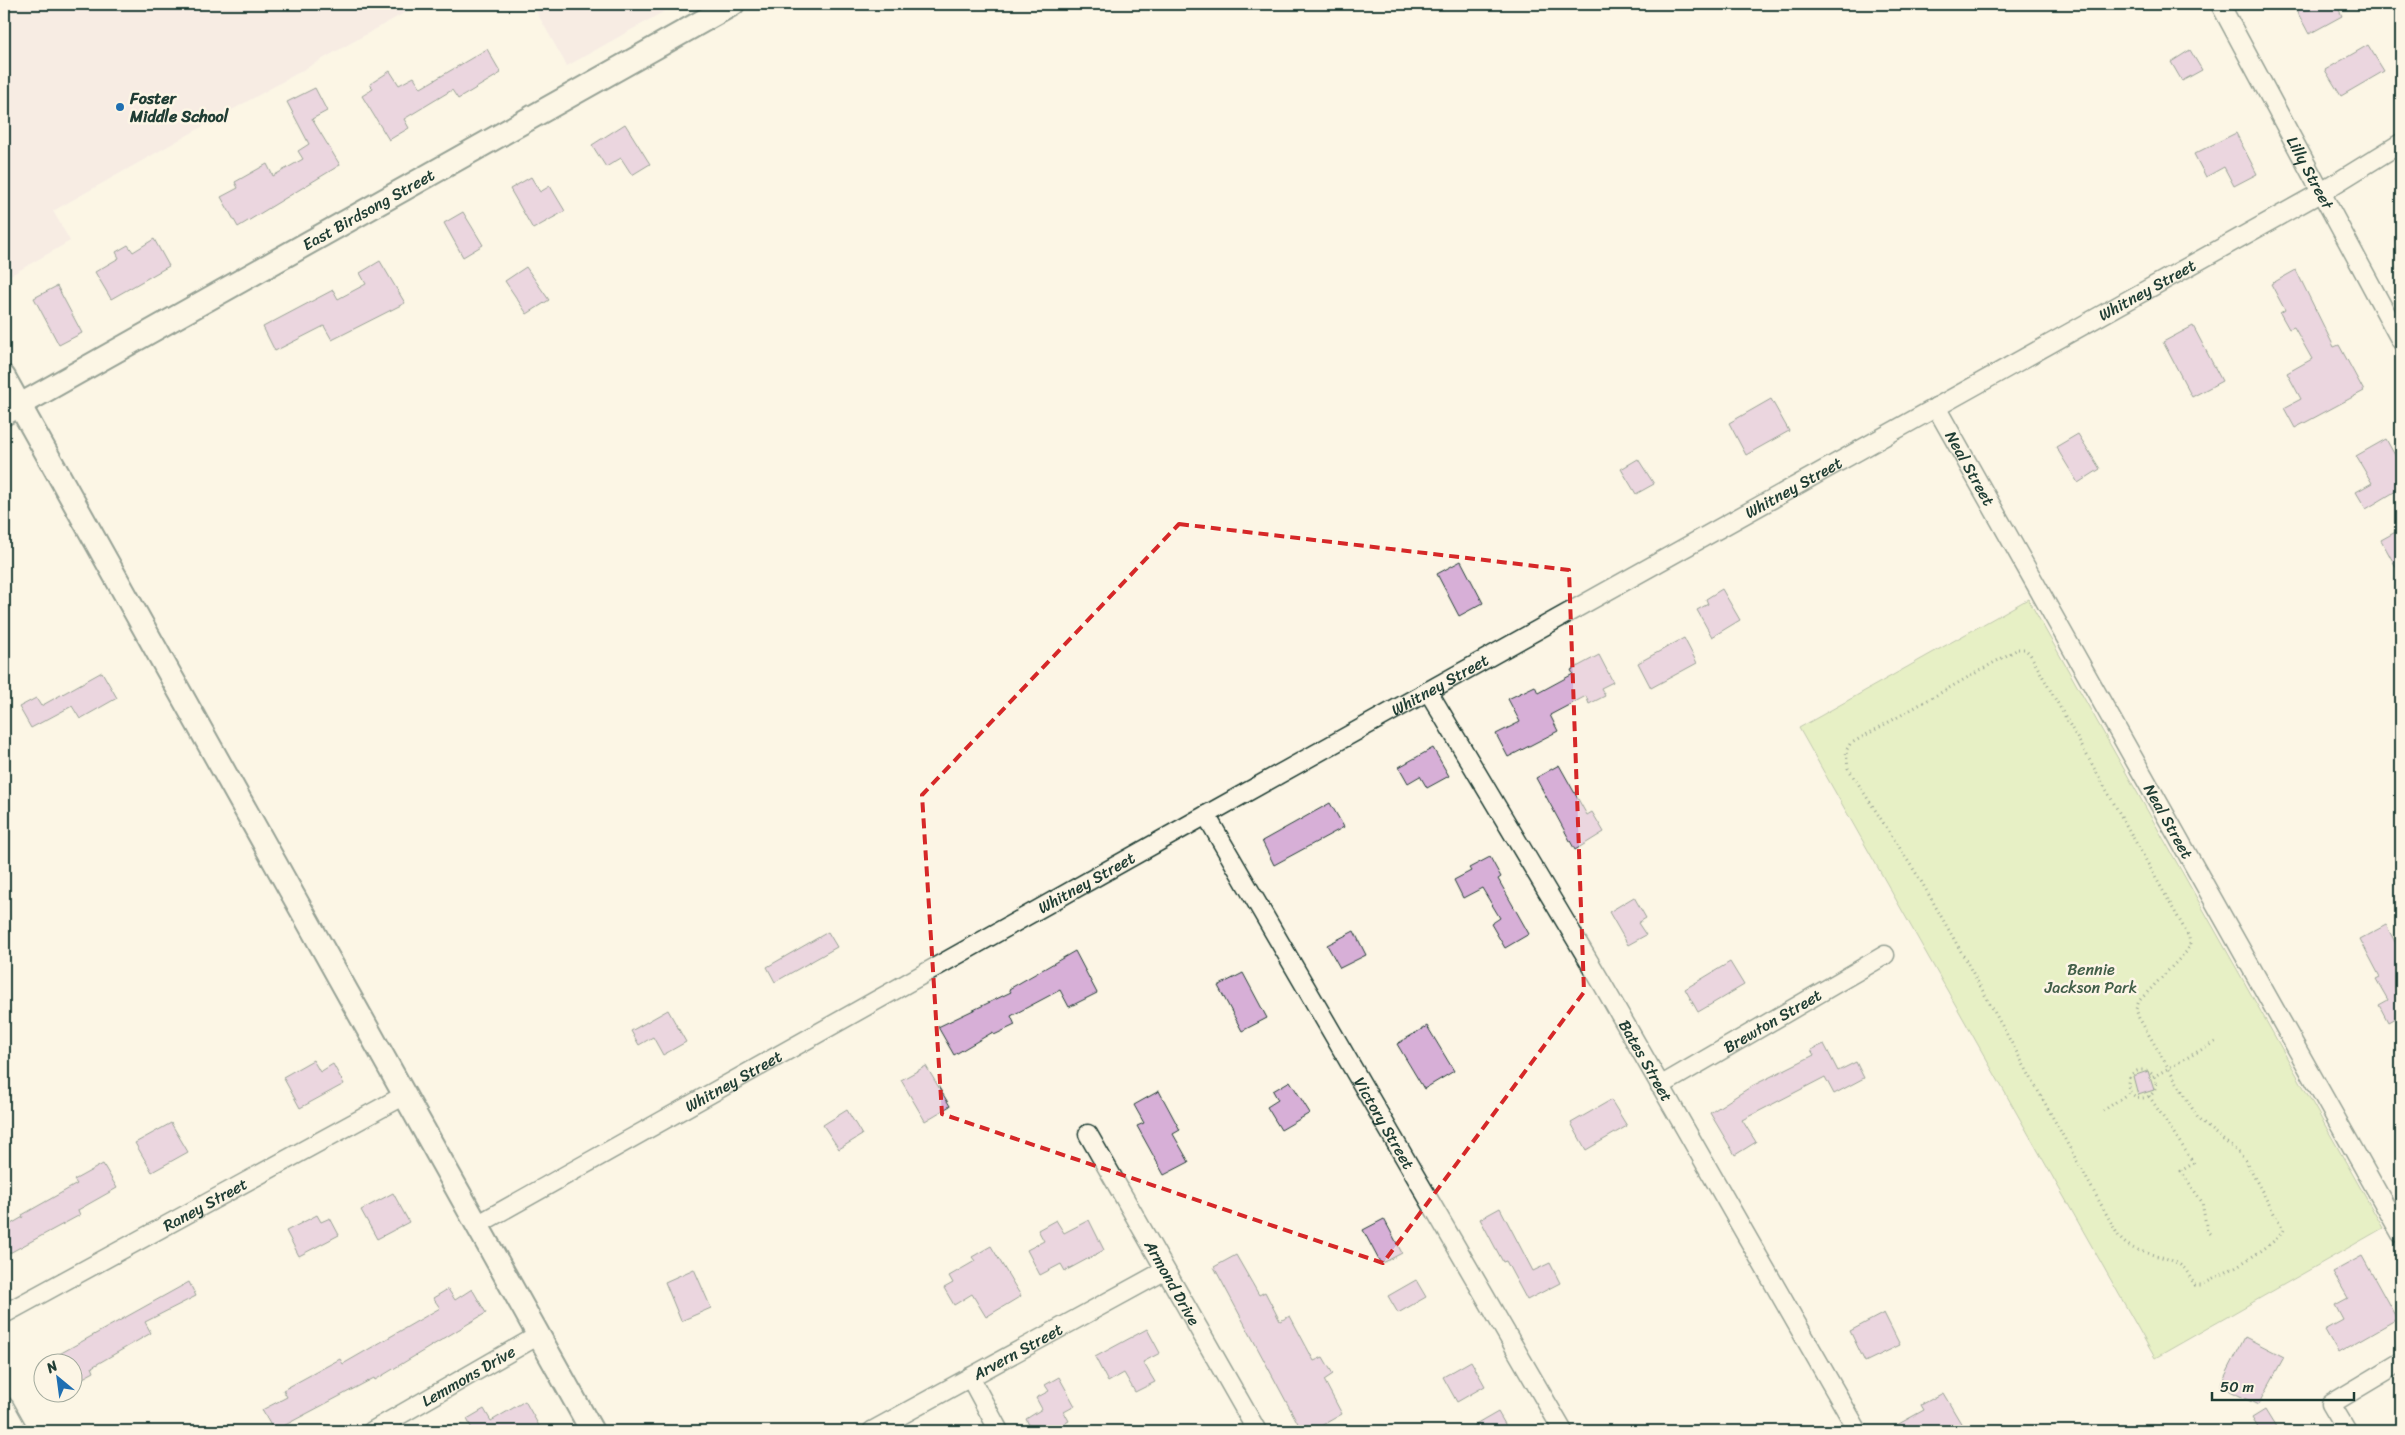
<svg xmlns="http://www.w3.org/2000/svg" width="2405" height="1435" viewBox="0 0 2405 1435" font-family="Sriracha,sans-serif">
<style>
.built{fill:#f1e0e1}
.green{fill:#cfe89e;stroke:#779269}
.building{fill:#d7afd7;stroke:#1f3d34}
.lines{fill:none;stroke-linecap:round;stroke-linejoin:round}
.minor-casing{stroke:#1f3d34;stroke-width:21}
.tertiary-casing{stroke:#1f3d34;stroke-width:26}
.path{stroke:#1f3d34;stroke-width:3;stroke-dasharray:1 4;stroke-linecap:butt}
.minor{stroke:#fcf5e5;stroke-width:18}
.tertiary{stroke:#fcf5e5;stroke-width:22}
.marked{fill:none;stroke:#d62828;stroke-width:4;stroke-dasharray:10 6;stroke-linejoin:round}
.poi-dot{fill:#1f6fb2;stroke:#fcf5e5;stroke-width:2}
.labels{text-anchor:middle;stroke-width:5;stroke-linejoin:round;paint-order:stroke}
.poi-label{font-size:16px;font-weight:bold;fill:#1f3d34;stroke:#fcf5e5;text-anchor:start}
.street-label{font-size:16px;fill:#1f3d34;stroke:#fcf5e5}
.park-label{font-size:16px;fill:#425f49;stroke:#fcf5e5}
</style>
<rect width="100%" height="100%" fill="#fcf5e5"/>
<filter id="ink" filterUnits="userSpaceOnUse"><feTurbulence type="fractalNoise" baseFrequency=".02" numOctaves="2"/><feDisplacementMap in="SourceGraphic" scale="10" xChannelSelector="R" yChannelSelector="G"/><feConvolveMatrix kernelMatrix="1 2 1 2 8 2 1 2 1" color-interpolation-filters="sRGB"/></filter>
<g filter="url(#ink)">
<g class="built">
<path d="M4,4H420L53,211L70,241L4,279Z"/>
<path d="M532,4H677L567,66Z"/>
</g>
<path class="green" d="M2028,599L2383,1228L2155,1358L1799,728Z"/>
<g class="building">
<path d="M2293,4H2336L2342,16L2309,34Z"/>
<path d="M2368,45L2384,71L2341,96L2325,70Z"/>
<path d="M487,49L501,73L458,99L452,90L404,119L409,128L389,140L362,96L373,89L370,84L390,71L399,85L414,77L421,88Z"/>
<path d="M2190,50L2202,70L2182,81L2171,62Z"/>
<path d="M315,88L327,111L312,119L340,165L238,227L221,197L238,188L235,182L267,164L273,176L303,159L298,151L309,144L287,102Z"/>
<path d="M625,124L650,164L632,175L621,158L606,167L592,145Z"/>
<path d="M2236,133L2257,174L2234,186L2224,167L2206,177L2194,154Z"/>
<path d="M531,177L540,192L550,186L565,211L533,229L510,189Z"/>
<path d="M463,212L483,245L463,257L444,223Z"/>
<path d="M154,239L169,266L111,299L95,272L119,258L116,252L128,245L133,252Z"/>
<path d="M380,261L405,303L332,340L324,326L275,351L263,327L333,290L338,299L366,284L360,273Z"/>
<path d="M526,267L549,300L527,314L505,281Z"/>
<path d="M2296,270L2334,347L2339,345L2364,391L2295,428L2284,408L2301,399L2287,373L2312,359L2294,327L2289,329L2280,313L2285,310L2271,284Z"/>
<path d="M57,286L82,333L59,345L34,298Z"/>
<path d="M2193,326L2222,381L2192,397L2163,342Z"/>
<path d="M1771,399L1789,431L1746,455L1729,423Z"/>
<path d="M2078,434L2100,469L2078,483L2056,447Z"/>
<path d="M2386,439L2401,466V488L2366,509L2356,492L2372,483L2356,456Z"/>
<path d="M1638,459L1654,484L1636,494L1621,469Z"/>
<path d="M2401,529V576L2381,540Z"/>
<path d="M1461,561L1483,603L1459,616L1437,574Z"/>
<path d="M1722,589L1740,620L1712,637L1697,610L1708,604L1706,599Z"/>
<path d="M1684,638L1697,663L1651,688L1638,663Z"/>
<path d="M1599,655L1613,682L1601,688L1605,696L1589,704L1586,696L1550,715L1558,731L1508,757L1496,734L1520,722L1508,699L1535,686L1538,693L1573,674L1571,670Z"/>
<path d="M102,672L117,698L80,719L72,706L31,728L19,707L36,698L41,706Z"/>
<path d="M1433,748L1449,776L1427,788L1420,776L1408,783L1399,767Z"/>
<path d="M1559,765L1587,815L1592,812L1604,832L1575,850L1536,778Z"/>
<path d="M1330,803L1344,827L1274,865L1262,841Z"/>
<path d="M1490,857L1501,877L1498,879L1529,934L1505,948L1491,924L1500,918L1482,888L1463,898L1454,880L1471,871L1469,868Z"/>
<path d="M1634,897L1646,918L1638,923L1646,935L1628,945L1609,912Z"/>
<path d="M2386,925L2401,953V1024L2397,1017L2388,1022L2379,1005L2388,1000L2376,979L2380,977L2360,939Z"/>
<path d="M1354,931L1366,955L1340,968L1327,945Z"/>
<path d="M828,932L837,947L775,982L767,967Z"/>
<path d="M1075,951L1097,993L1069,1007L1060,990L1011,1016L1015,1025L994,1035L993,1032L954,1055L938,1027L1011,992L1009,989Z"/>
<path d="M1730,962L1744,985L1698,1012L1685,989Z"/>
<path d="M1243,973L1267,1018L1242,1031L1218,986Z"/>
<path d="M668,1010L686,1042L663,1055L653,1037L639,1045L631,1031Z"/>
<path d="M1427,1026L1454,1071L1424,1089L1397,1044Z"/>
<path d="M1824,1044L1838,1071L1856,1062L1864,1078L1834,1094L1825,1077L1742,1120L1756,1142L1735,1155L1710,1113L1752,1086L1814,1055L1811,1050Z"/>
<path d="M313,1060L320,1072L333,1064L344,1084L300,1108L283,1077Z"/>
<path d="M926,1066L950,1106L925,1121L901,1080Z"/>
<path d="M2148,1071L2154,1090L2138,1095L2133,1076Z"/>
<path d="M1290,1081L1310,1113L1281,1130L1267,1107L1278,1100L1273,1091Z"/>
<path d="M1159,1091L1180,1130L1173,1134L1189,1162L1164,1175L1137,1126L1144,1123L1134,1105Z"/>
<path d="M1611,1100L1627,1126L1586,1150L1571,1123Z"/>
<path d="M847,1110L862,1135L839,1149L823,1125Z"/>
<path d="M171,1123L188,1152L152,1172L135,1143Z"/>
<path d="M103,1164L117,1188L78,1210L80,1215L4,1256V1228L23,1217L22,1215L77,1184L74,1180Z"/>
<path d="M393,1193L409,1222L377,1239L361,1210Z"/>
<path d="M1500,1208L1533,1271L1550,1263L1560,1283L1527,1300L1506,1261L1503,1262L1480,1219Z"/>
<path d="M317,1215L321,1222L330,1218L339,1235L299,1256L286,1231Z"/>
<path d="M1384,1219L1402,1253L1381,1264L1363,1230Z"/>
<path d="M1056,1220L1064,1233L1089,1220L1104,1250L1065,1271L1061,1264L1040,1275L1027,1250L1044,1241L1038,1230Z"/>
<path d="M991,1246L1021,1296L986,1317L972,1294L954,1305L944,1288L953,1283L949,1276L975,1261L972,1257Z"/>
<path d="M1236,1255L1259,1295L1265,1292L1280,1321L1290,1316L1314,1361L1323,1357L1333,1374L1324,1380L1342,1414L1312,1431H1302L1214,1267Z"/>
<path d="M2362,1256L2397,1319L2338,1353L2325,1330L2343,1320L2335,1305L2348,1298L2333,1272Z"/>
<path d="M694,1269L711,1308L681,1321L665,1282Z"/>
<path d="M1416,1280L1426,1297L1398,1313L1388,1296Z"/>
<path d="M189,1282L196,1296L145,1322L151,1333L92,1367L94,1372L72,1384V1362H45Z"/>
<path d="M448,1289L455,1300L472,1289L486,1313L375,1380L374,1378L274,1431L262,1410L287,1397L283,1390L340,1359L343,1364L440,1308L433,1298Z"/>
<path d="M1884,1313L1900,1345L1865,1362L1850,1331Z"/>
<path d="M1147,1329L1160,1353L1143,1362L1155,1382L1135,1392L1124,1373L1108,1382L1095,1357Z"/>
<path d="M2245,1337L2284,1357L2258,1405L2220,1386Z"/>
<path d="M1471,1361L1485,1386L1457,1402L1443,1377Z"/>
<path d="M1059,1377L1075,1406L1064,1412L1069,1421L1051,1431H1032L1026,1419L1042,1409L1036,1398L1049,1391L1045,1385Z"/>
<path d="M1943,1393L1962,1425L1950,1431H1886L1924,1410L1921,1405Z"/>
<path d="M525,1401L542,1431H473L467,1419L484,1409L491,1421Z"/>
<path d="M2265,1410L2278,1431H2260L2252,1418Z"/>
<path d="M1498,1412L1509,1431H1465Z"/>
</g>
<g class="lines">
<defs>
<g id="minor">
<path id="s1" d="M2220,4L2401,341"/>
<path id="s2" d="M1936,407L2401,1234"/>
<path id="s3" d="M1428,691L1603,985L1858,1431"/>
<path id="s4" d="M1206,815L1563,1431"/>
<path id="s5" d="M1660,1086L1885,955"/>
<path id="s6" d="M1088,1134L1257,1431"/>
<path id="s7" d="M477,1225L1206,815L2320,193L2401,143"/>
<path id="s8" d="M4,1314L405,1095"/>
<path d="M970,1377L999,1431"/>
<path d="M4,1406L18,1431"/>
<path id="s9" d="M372,1431L539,1335"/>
<path id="s10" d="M872,1431L1164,1271"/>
<path d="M2347,1431L2331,1404L2401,1362"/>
</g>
<g id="tertiary">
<path d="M4,377L592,1431"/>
<path id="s11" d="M4,414L733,4"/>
</g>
</defs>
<use href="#minor" class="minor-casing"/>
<use href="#tertiary" class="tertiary-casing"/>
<g class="path">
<path d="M2018,649H2025L2030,654L2189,937L2190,945L2187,951L2139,1001L2136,1009L2139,1018L2199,1120L2238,1152L2245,1160L2283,1230C2278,1245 2217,1278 2201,1285H2195C2191,1280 2188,1272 2184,1268C2166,1252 2134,1257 2119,1237L1954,939L1921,881L1848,768L1846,751L1850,744Z"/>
<circle cx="2142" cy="1084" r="14"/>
<path d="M2153,1077L2215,1042"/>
<path d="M2149,1096L2195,1165"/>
<path d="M2103,1111L2130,1092"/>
<path d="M2194,1163L2181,1171L2202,1202L2207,1231L2211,1235"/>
</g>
<use href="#minor" class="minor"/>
<use href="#tertiary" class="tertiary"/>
</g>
</g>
<path d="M0 0H2405V1435H0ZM1179,524L1569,570L1584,992L1383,1263L942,1114L922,795Z" fill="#fcf5e5" fill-opacity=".55" fill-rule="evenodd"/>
<path class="marked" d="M1179,524L1569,570L1584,992L1383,1263L942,1114L922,795Z"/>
<circle class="poi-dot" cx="120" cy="107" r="5"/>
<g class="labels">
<g class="poi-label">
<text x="130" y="104">Foster<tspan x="130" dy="18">Middle School</tspan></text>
</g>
<g class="street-label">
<text dy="6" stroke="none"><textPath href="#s1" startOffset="191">Lilly Street</textPath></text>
<text dy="6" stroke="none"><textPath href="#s11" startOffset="418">East Birdsong Street</textPath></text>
<text dy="6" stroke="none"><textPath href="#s7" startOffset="1914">Whitney Street</textPath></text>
<text dy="6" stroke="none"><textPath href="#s2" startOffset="70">Neal Street</textPath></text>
<text dy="6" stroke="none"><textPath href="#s7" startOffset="1509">Whitney Street</textPath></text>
<text dy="6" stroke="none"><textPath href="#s7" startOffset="1104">Whitney Street</textPath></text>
<text dy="6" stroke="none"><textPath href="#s2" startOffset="475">Neal Street</textPath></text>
<text dy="6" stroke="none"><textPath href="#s7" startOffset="699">Whitney Street</textPath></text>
<text dy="6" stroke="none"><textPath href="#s5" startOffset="130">Brewton Street</textPath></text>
<text dy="6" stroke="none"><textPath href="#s3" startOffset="429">Bates Street</textPath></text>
<text dy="6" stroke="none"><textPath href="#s7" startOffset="294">Whitney Street</textPath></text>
<text dy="6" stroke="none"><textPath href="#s4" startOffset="356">Victory Street</textPath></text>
<text dy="6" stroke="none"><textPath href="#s8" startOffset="229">Raney Street</textPath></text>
<text dy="6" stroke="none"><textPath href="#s6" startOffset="171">Armond Drive</textPath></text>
<text dy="6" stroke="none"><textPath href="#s10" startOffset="166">Arvern Street</textPath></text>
<text dy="6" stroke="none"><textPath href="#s9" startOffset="111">Lemmons Drive</textPath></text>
</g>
<g class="park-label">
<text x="2091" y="975">Bennie<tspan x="2091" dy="18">Jackson Park</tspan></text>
</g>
</g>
<rect width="2405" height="1435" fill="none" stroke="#fcf5e5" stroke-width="20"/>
<rect x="10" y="10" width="2385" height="1415" fill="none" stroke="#1f3d34" stroke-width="2" filter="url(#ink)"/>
<g transform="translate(58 1378) rotate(331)"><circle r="24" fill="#fcf5e5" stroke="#a4ab9e"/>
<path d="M0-4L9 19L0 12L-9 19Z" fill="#1f6fb2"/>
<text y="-8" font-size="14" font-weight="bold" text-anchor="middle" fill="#1f3d34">N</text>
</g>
<path d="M2212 1392v8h142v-8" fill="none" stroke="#1f3d34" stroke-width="2.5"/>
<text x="2220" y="1392" font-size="15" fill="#1f3d34" stroke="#fcf5e5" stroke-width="4" paint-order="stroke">50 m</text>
</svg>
